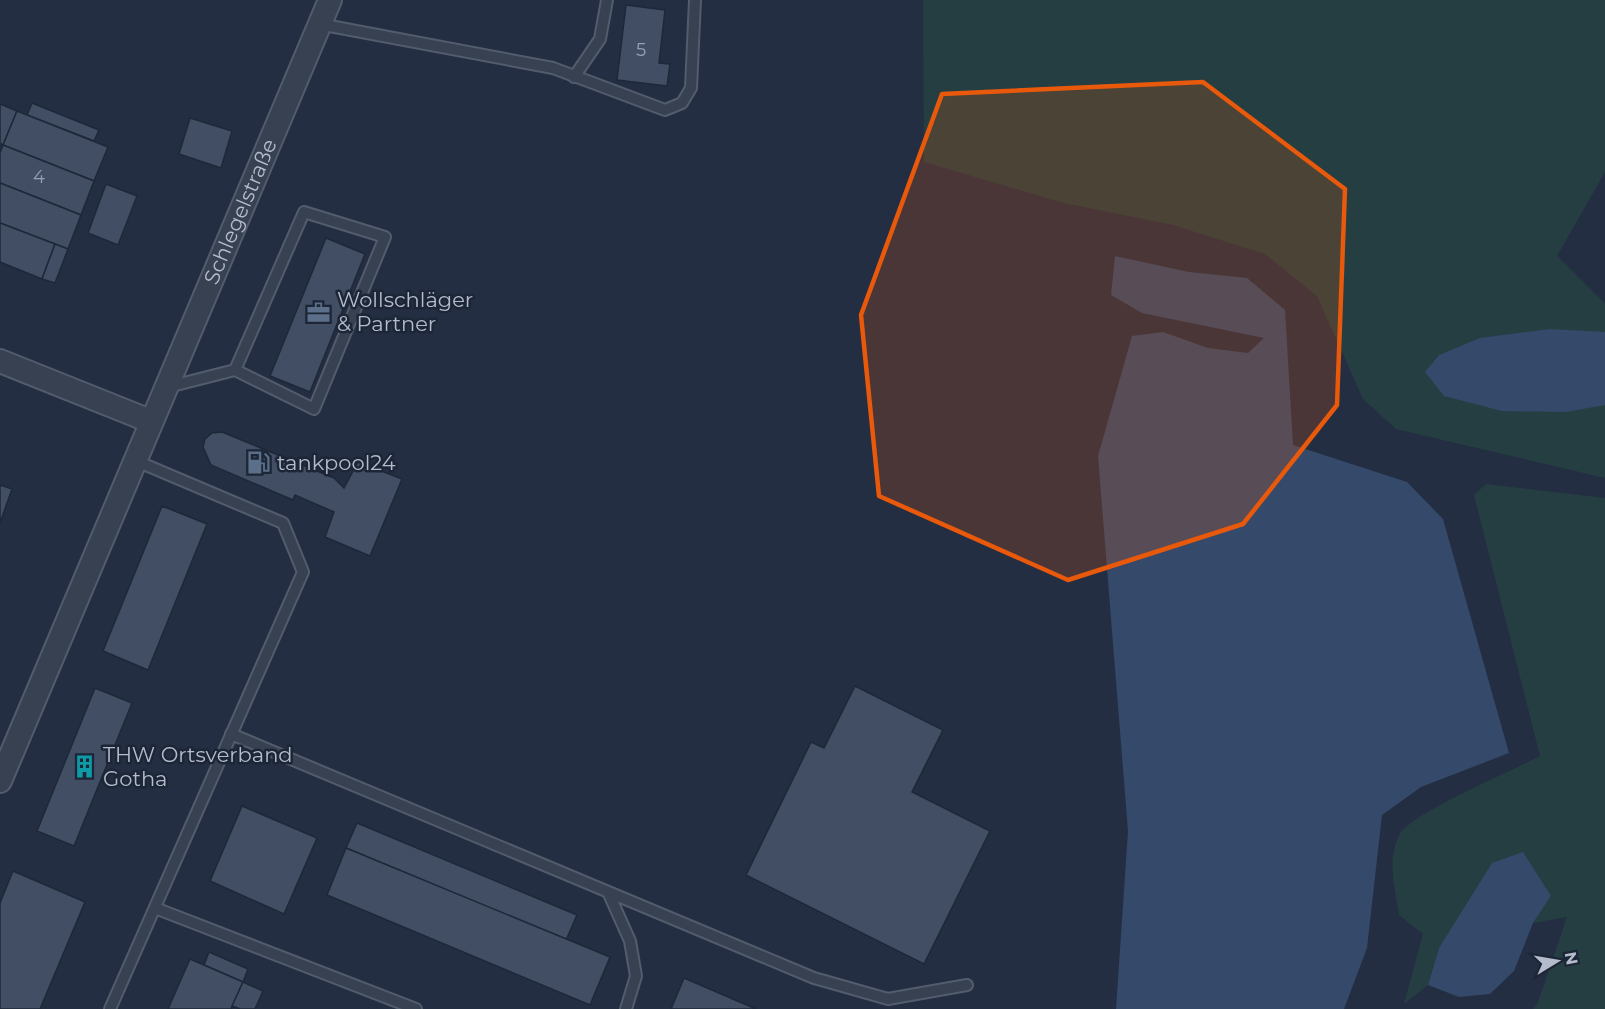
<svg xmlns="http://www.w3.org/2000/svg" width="1605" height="1009" viewBox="0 0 1605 1009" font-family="Montserrat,sans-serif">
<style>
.green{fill:#253e42}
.water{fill:#35496a}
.building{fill:#414e64;stroke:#1e2838;stroke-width:1.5}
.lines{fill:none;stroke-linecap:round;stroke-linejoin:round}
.lane-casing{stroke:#525c6c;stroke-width:14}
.street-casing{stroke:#525c6c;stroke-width:26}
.lane{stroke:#374151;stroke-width:10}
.street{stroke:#374151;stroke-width:22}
.marked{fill:#e8590c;fill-opacity:0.2;stroke:#e8590c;stroke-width:4.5;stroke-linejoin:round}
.labels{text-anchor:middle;stroke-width:5;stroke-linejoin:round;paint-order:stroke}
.number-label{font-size:18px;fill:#97a0b2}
.street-label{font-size:21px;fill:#b4bccc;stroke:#1c2636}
.poi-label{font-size:21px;fill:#b4bccc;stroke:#1c2636;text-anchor:start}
</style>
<rect width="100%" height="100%" fill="#232e42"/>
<g class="green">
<path d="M923,0H1605V172L1557,256L1605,304V478L1396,429L1363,399L1317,296L1265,254L1173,225L1064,203L924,162Z"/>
<path d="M1486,484L1605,498V1009H1533L1537,1005L1567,917L1533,923L1551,896L1439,948L1428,985L1404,1004L1423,934L1399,915C1395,889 1386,859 1400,834C1410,814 1514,770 1540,756L1474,495Z"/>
</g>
<g class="water">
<path d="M1115,256L1189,272L1247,278L1285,310L1293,445L1407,482L1443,519L1509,753L1421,787L1382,815L1367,948L1344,1009H1116L1128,831L1098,456L1132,336L1163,332L1208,348L1248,353L1264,338L1142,313L1111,295Z"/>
<path d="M1550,329L1605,332V405L1566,412L1502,411L1444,396L1425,372L1439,355L1480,338Z"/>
<path d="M1523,852L1551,896L1533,923L1514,971L1490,994L1459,997L1428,985L1439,948L1492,863Z"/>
</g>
<g class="building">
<path d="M626,5L665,10L659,63L670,64L667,86L617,80Z"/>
<path d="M32,103L99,130L94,141L27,115Z"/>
<path d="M0,104L17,111L3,145L0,143Z"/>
<path d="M17,111L108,147L94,181L3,145Z"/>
<path d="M190,118L232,131L221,168L179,154Z"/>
<path d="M3,145L94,181L81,215L0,183V153Z"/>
<path d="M0,183L81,215L68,249L0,223Z"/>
<path d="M106,184L137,196L118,245L88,233Z"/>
<path d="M0,223L55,244L42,279L0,262Z"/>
<path d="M326,238L365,254L310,392L270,376Z"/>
<path d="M55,244L68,249L55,283L42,279Z"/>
<path d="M222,432L334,478L344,488L358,462L402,479L370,556L325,537L334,512L295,495L293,500L211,465L203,447L205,439L212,433Z"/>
<path d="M0,485L12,489L0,523Z"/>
<path d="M162,506L207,524L148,670L103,651Z"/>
<path d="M855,686L943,730L912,792L990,831L924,964L746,875L811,742L824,748Z"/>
<path d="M95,688L132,703L74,846L37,831Z"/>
<path d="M242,806L317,838L284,914L210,881Z"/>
<path d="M357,823L577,915L566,940L346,848Z"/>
<path d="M346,848L610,957L590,1005L327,895Z"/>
<path d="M13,871L85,902L40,1009H0V903Z"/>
<path d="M209,952L248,969L243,982L204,965Z"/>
<path d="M190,959L243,982L231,1009H168Z"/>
<path d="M684,978L756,1009H671Z"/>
<path d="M243,982L263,991L255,1009H240L232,1006Z"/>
</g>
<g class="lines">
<defs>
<g id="lane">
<path d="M319,24L553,68L665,110L682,103L691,88L695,0"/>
<path d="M574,77L600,39L607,0"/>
<path d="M168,387L235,370L314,409L385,237L304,212L235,370"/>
<path d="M231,734L814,978L888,999L967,985"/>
<path d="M609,894L630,941L636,976L626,1009"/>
<path d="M155,908L416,1009"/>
<path d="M110,1009L303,572L283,523L134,460"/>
</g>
<g id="street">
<path d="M0,361L150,421"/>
<path id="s1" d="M0,781L330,0"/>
</g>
</defs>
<use href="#lane" class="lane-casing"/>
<use href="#street" class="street-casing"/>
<use href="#lane" class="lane"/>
<use href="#street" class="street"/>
</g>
<path class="marked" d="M1203,82L1345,189L1337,405L1243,524L1068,580L879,496L861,315L942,94Z"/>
<defs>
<symbol id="office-bare" viewBox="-9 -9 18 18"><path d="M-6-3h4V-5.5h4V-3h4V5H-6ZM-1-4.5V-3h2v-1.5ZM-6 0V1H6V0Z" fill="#5c6f8a" stroke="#1c2636" stroke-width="2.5" paint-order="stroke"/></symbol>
<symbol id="fuel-bare" viewBox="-9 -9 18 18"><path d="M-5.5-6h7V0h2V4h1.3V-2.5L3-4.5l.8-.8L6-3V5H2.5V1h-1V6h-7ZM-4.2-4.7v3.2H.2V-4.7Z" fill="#5c6f8a" stroke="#1c2636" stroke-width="2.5" paint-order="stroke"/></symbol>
<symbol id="building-bare" viewBox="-9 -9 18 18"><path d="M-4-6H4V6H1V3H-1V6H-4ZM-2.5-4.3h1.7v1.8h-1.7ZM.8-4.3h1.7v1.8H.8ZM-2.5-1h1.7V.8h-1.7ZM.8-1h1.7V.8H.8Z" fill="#0f9aa8" stroke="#1c2636" stroke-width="2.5" paint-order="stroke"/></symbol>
</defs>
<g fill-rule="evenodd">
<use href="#office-bare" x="302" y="296" width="33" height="33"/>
<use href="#fuel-bare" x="242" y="446" width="33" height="33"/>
<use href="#building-bare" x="68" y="750" width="33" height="33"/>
</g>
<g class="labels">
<g class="number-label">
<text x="641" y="56">5</text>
<text x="39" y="183">4</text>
</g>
<g class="street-label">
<text dy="7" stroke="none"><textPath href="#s1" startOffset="618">Schlegelstraße</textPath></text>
</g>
<g class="poi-label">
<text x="337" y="307">Wollschläger<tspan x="337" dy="24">&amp; Partner</tspan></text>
<text x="277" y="470">tankpool24</text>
<text x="103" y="762">THW Ortsverband<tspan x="103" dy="24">Gotha</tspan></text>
</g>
</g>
<g transform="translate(1557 961) rotate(79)" stroke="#1c2636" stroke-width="4.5" paint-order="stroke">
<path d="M0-4.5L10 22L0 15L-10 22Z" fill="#b4bccc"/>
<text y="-9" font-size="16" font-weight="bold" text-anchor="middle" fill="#b4bccc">N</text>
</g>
</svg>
